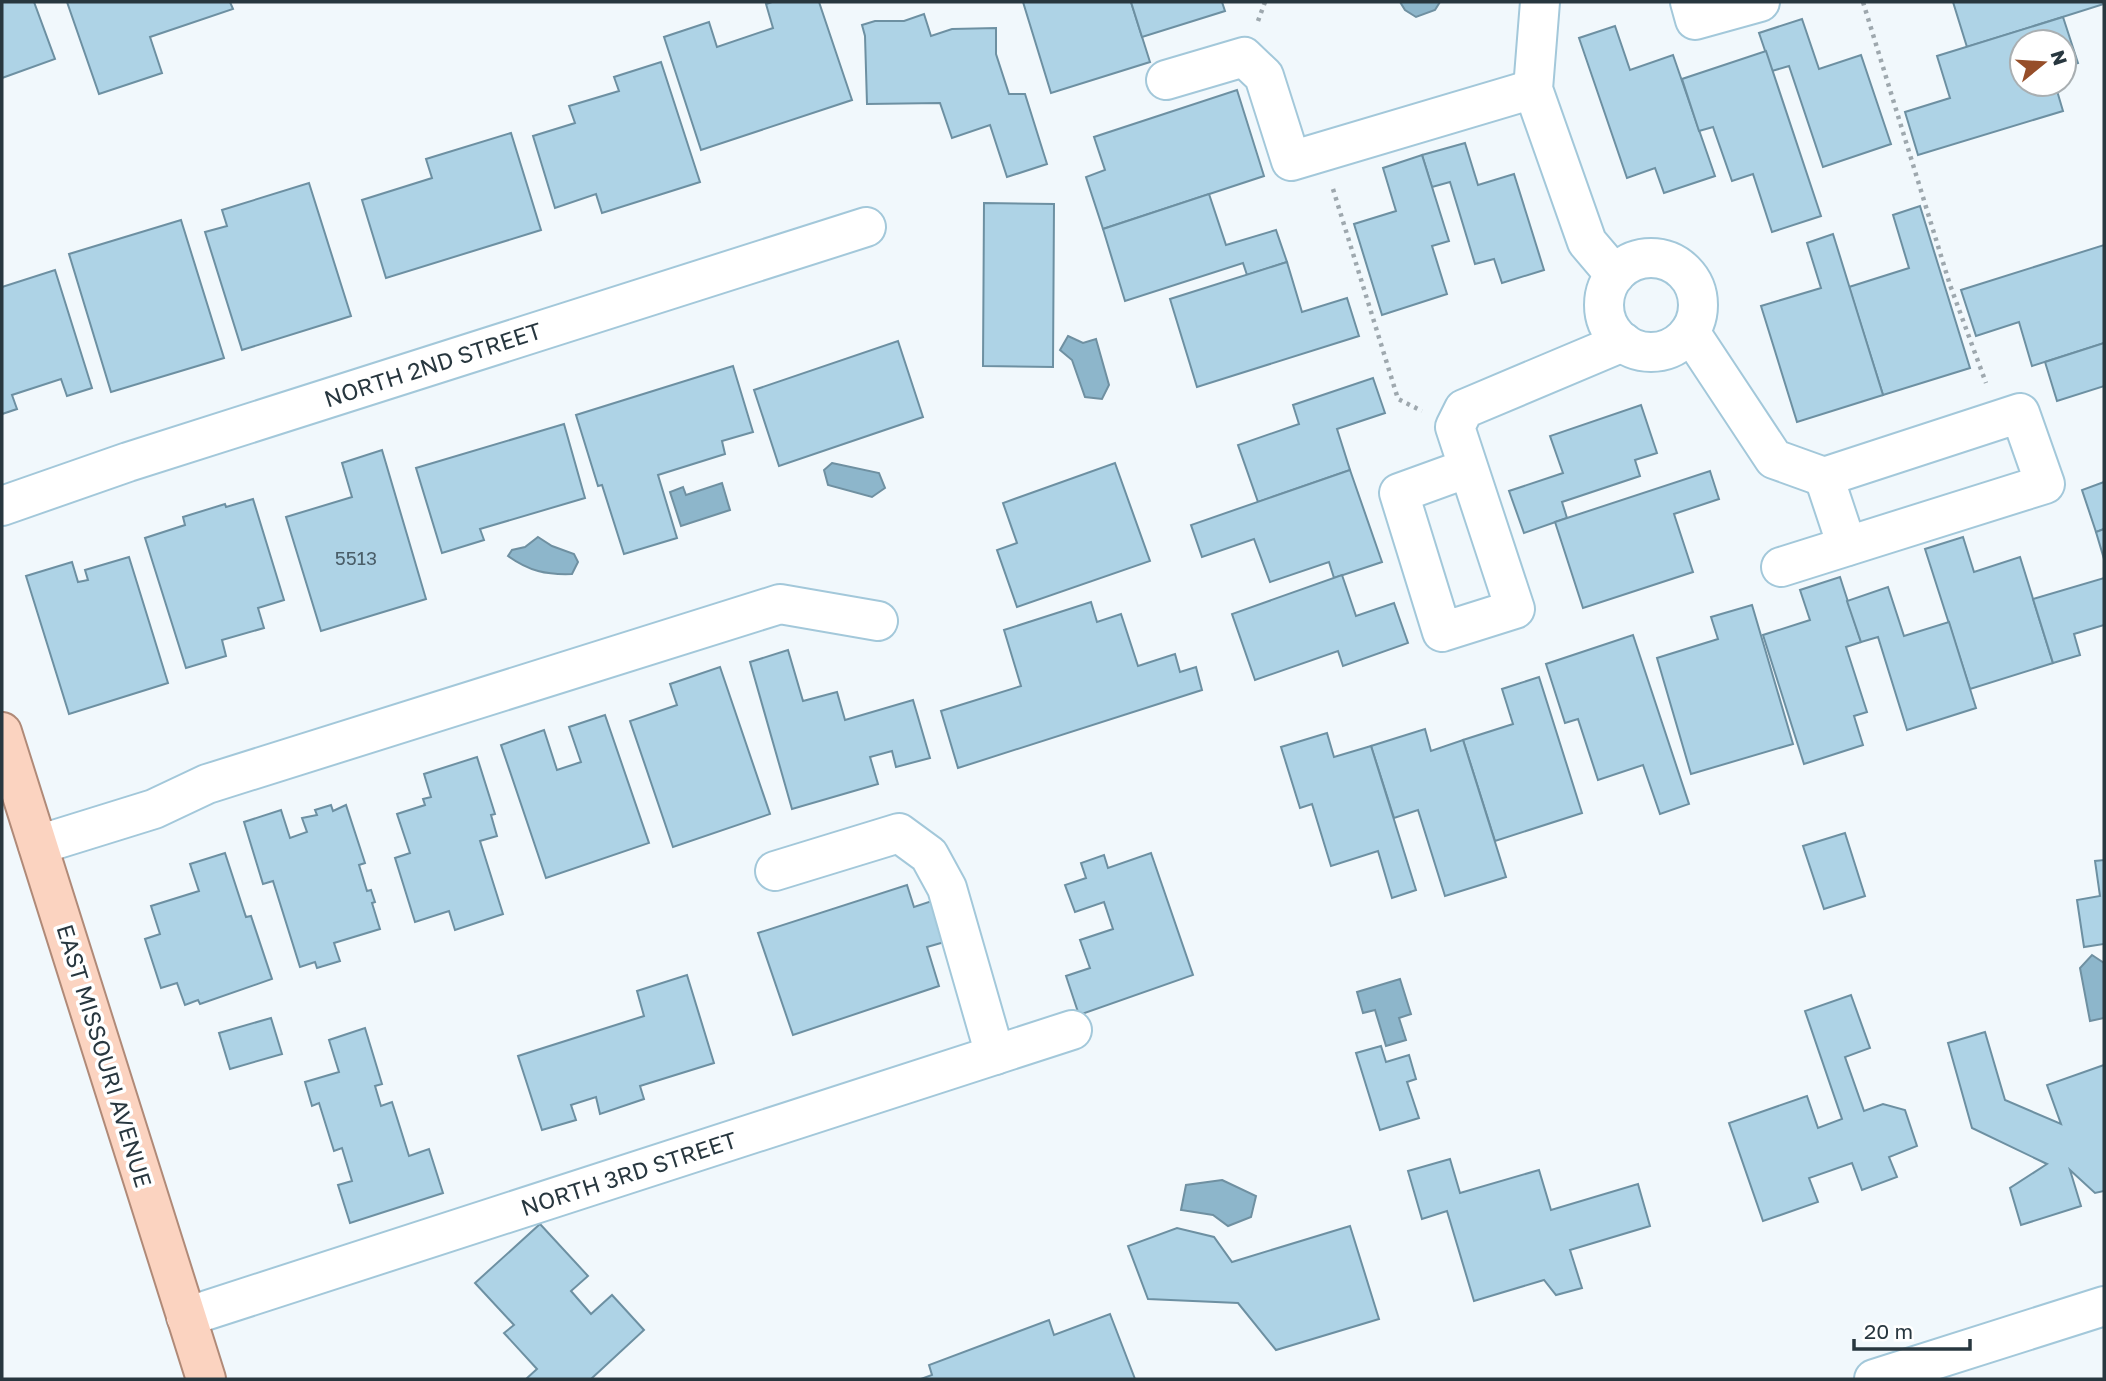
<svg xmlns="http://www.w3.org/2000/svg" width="2106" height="1381" viewBox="0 0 2106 1381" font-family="'Golos Text',sans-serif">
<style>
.water{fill:#8db6cb;stroke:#6f90a1;stroke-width:2}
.building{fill:#aed3e6;stroke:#6d90a2;stroke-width:2}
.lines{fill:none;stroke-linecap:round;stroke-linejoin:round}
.minor-casing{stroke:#a3c8da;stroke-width:42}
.major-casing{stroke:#b08a78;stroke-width:42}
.path{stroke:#9ea8ae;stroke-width:4.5;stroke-dasharray:3.5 5;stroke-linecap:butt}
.minor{stroke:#fff;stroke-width:38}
.major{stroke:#fbd3c0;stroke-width:38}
.labels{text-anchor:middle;stroke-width:7;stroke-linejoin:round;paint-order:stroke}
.number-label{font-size:19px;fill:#4a5e69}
.street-label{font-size:23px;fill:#28373f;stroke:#fff}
</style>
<rect width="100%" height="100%" fill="#f1f8fc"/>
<g class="water">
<path d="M1400,2H1440L1435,10L1416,17L1405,10Z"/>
<path d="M1068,336L1083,343L1096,339L1109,385L1102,399L1085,397L1072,360L1060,350Z"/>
<path d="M832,463L879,473L885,488L872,497L828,485L824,470Z"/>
<path d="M722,483L730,510L681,526L670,492L683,487L686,495Z"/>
<path d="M538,537L552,546L574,554L578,562L572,574C546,575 529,571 508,556L512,550L525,547Z"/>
<path d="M2092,955L2104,963V1018L2090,1021L2080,968Z"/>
<path d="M1400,979L1411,1014L1399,1018L1406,1040L1386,1046L1375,1010L1363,1013L1357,992Z"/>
<path d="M1222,1180L1256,1196L1251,1217L1228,1226L1213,1215L1181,1210L1186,1185Z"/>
</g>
<g class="building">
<path d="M2,2H34L55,59L2,78Z"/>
<path d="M67,2H230L233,9L150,37L162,73L99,94Z"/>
<path d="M772,2H819L852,100L701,150L664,37L709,22L717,47L773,28L766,4Z"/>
<path d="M1023,2H1131L1150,62L1051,93Z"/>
<path d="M1131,2H1222L1225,11L1142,37Z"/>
<path d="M1953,2H2103L2104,4L1967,47Z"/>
<path d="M924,14L931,36L952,29L996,28V54L1009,94H1025L1047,164L1007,177L990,125L952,138L940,103L867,104L865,36L862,25L875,21H904Z"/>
<path d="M2063,17L2078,63L2064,67V42H2022V84H2055L2063,111L1918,155L1905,112L1950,98L1937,56Z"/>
<path d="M1802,19L1819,69L1861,55L1891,144L1823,167L1789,66L1772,71L1759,33Z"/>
<path d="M1615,26L1630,70L1673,55L1715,176L1664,193L1655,168L1627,178L1579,38Z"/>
<path d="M1766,51L1821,216L1772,232L1753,174L1732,181L1713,127L1699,131L1682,79Z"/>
<path d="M661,62L700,182L602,213L596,194L555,208L533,136L575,123L569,106L619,91L614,77Z"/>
<path d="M1237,90L1264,176L1103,229L1086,177L1105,170L1094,137Z"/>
<path d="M511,133L541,230L386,278L362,200L432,178L426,159Z"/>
<path d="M1465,143L1478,185L1514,174L1544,270L1502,283L1494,259L1475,264L1450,182L1432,187L1422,155Z"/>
<path d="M1422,155L1449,241L1432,246L1447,294L1382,315L1354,224L1396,211L1383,168Z"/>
<path d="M309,183L351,316L242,350L205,232L227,226L222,210Z"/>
<path d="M1209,194L1226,245L1276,230L1287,262L1247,275L1243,263L1125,301L1103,229Z"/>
<path d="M984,203L1054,204L1053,367L983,366Z"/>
<path d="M1920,206L1970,368L1883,395L1849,287L1909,268L1893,215Z"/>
<path d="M181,220L224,358L111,392L69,254Z"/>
<path d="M1833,234L1883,395L1797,422L1761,306L1821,288L1807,243Z"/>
<path d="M2104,245V343L2032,366L2019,322L1976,336L1961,290Z"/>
<path d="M1287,262L1302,312L1347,298L1359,336L1197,387L1170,299Z"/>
<path d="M55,270L92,388L67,396L61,379L12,395L17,409L2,414V287Z"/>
<path d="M898,341L923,417L779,466L754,390Z"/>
<path d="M2104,343V388V386L2057,401L2045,362Z"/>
<path d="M733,366L753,432L722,441L725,454L658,475L677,538L624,554L602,485L598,486L576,415Z"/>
<path d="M1373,378L1385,413L1337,429L1350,470L1258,502L1238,445L1299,424L1293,405Z"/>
<path d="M1641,405L1657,453L1635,460L1640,476L1562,502L1567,518L1524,533L1509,491L1563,473L1550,436Z"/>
<path d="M564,424L585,498L480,529L484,540L442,553L416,468Z"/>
<path d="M382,450L426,599L321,631L286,517L352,497L342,463Z"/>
<path d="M1115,463L1150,561L1017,607L997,550L1017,543L1003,503Z"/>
<path d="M1350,470L1382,562L1334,578L1329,562L1270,582L1254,539L1202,557L1191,525Z"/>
<path d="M1710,471L1719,499L1674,514L1693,572L1583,608L1555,522Z"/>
<path d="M2104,482V529L2096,532L2082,490Z"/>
<path d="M253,499L284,600L258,608L264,628L222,640L226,656L186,668L145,538L185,525L183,517L225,504L226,507Z"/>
<path d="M2104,529V559L2096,532Z"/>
<path d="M1963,537L1974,572L2020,557L2053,663L1970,689L1925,549Z"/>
<path d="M129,557L168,683L69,714L26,576L72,562L78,582L88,580L85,570Z"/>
<path d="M1342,575L1356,616L1394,603L1408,643L1343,666L1338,651L1255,680L1232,614Z"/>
<path d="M1840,577L1861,642L1846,647L1867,712L1854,716L1863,745L1804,764L1763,635L1810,620L1800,590Z"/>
<path d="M2104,578V625L2074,634L2080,655L2053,663L2033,599Z"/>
<path d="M1888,587L1904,636L1949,622L1976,708L1907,730L1878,637L1861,642L1847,601Z"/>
<path d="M1091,602L1097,622L1121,614L1138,666L1175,654L1180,672L1196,667L1202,690L958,768L941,711L1021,686L1004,630Z"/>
<path d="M1752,605L1793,744L1691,774L1657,658L1718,639L1711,617Z"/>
<path d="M1633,635L1689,804L1660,814L1643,765L1598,780L1578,719L1565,723L1546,664Z"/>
<path d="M788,650L803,701L837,692L845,720L913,700L930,758L896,767L892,751L870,757L878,784L792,809L750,662Z"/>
<path d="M720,667L770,814L673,847L630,721L677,705L670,684Z"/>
<path d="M1539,677L1582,813L1495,841L1463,740L1513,724L1502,689Z"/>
<path d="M605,715L649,843L546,878L501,745L544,730L557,770L581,762L569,727Z"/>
<path d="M1425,729L1431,751L1463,740L1506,877L1445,896L1418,810L1394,818L1371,746Z"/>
<path d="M1327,733L1334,757L1371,746L1416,890L1392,898L1378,851L1331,866L1312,804L1300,808L1281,747Z"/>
<path d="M477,757L495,814L491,815L497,836L480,841L503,914L455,930L449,911L415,922L395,858L410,853L397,814L425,805L423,799L431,797L424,774Z"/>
<path d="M331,805L333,811L346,805L365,863L359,865L367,891L371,890L375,902L372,903L380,929L334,943L340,961L317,968L315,962L300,967L273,881L263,884L244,822L281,810L290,838L307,832L302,818L317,815L315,810Z"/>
<path d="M1845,833L1865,896L1824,909L1803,846Z"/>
<path d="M225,853L246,917L251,916L272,979L200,1004L198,1000L185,1005L177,983L161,988L145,939L160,934L151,906L199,891L190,864Z"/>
<path d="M1151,853L1193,975L1079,1015L1066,976L1090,968L1080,940L1113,929L1104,902L1075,912L1065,885L1086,878L1081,863L1104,855L1108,868Z"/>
<path d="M2104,860V944L2084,947L2077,900L2100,896L2095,861Z"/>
<path d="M907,885L914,907L935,900L948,941L927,947L939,986L793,1035L758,933Z"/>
<path d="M687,975L714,1063L640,1086L644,1099L600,1114L596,1097L571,1105L576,1120L542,1130L518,1056L644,1016L637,991Z"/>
<path d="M1851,995L1870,1048L1845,1057L1864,1111L1883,1104L1905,1110L1917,1146L1889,1157L1897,1177L1862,1190L1852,1163L1809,1178L1818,1202L1763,1221L1729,1123L1807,1096L1818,1128L1842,1119L1805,1011Z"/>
<path d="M271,1018L282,1054L230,1069L219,1033Z"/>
<path d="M365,1028L382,1084L375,1086L381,1106L392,1102L409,1156L429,1149L443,1193L350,1223L338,1185L352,1181L342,1148L334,1151L319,1103L312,1106L305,1082L339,1072L329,1040Z"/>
<path d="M1985,1032L2005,1100L2061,1124L2047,1085L2104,1065V1191L2095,1193L2070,1170L2081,1206L2021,1225L2010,1188L2047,1164L1972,1128L1948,1043Z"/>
<path d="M1381,1046L1386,1062L1409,1055L1416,1079L1407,1082L1419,1118L1380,1130L1356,1053Z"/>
<path d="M1450,1159L1460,1193L1539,1170L1551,1210L1638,1184L1650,1226L1570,1250L1582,1288L1556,1295L1544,1280L1474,1301L1447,1211L1422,1219L1408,1171Z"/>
<path d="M540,1224L588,1276L571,1291L591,1314L612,1295L644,1330L591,1379H526L537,1369L504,1333L514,1325L475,1283Z"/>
<path d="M1350,1226L1379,1319L1276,1350L1238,1303L1148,1299L1128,1246L1177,1228L1214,1237L1232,1262Z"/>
<path d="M1110,1314L1135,1379H921L932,1375L929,1365L1049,1320L1054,1335Z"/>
</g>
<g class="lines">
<defs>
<g id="minor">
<path d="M1540,2L1533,89L1587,242L1615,275"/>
<path d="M1690,2L1695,20L1760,2"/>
<path d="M1166,80L1244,57L1264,76L1291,161L1533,89"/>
<circle cx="1651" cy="305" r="47"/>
<path d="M1690,332L1774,459L1824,477L2020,413L2045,484L1781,567"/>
<path d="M1468,468L1399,493L1442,632L1515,609L1455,427L1464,409L1623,342"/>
<path d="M1824,477L1847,546"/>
<path d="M2,506L128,462L866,227"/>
<path d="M38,845L154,809L207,784L780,604L878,621"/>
<path d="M775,871L899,833L929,855L947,888L995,1055"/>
<path d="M186,1317L1072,1030"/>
<path d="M1874,1379L2104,1306"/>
</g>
<path id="major" d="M2,732L206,1379"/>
</defs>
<use href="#minor" class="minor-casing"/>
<use href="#major" class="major-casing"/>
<g class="path">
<path d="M1863,2L1950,285L1986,383"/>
<path d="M1258,21L1265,2"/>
<path d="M1333,189L1398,399L1422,411"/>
</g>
<use href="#minor" class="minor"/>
<use href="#major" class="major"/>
</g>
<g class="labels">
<g class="number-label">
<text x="356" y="565">5513</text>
</g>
<g class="street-label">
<text transform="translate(433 365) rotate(-18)" y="8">NORTH 2ND STREET</text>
<text transform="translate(104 1056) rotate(73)" y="8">EAST MISSOURI AVENUE</text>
<text transform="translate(629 1174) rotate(-18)" y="8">NORTH 3RD STREET</text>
</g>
</g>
<rect width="2106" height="1381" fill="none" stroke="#28373f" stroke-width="7"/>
<g transform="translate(2043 63) rotate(72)"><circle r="33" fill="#ffffff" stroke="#a9afb2" stroke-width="2"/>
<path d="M0-5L12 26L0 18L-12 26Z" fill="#964e29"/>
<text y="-10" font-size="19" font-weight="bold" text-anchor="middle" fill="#28373f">N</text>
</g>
<path d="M1854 1339v10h116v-10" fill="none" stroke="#28373f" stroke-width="3.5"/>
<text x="1864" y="1339" font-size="21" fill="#28373f" stroke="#ffffff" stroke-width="5" paint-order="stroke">20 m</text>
</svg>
